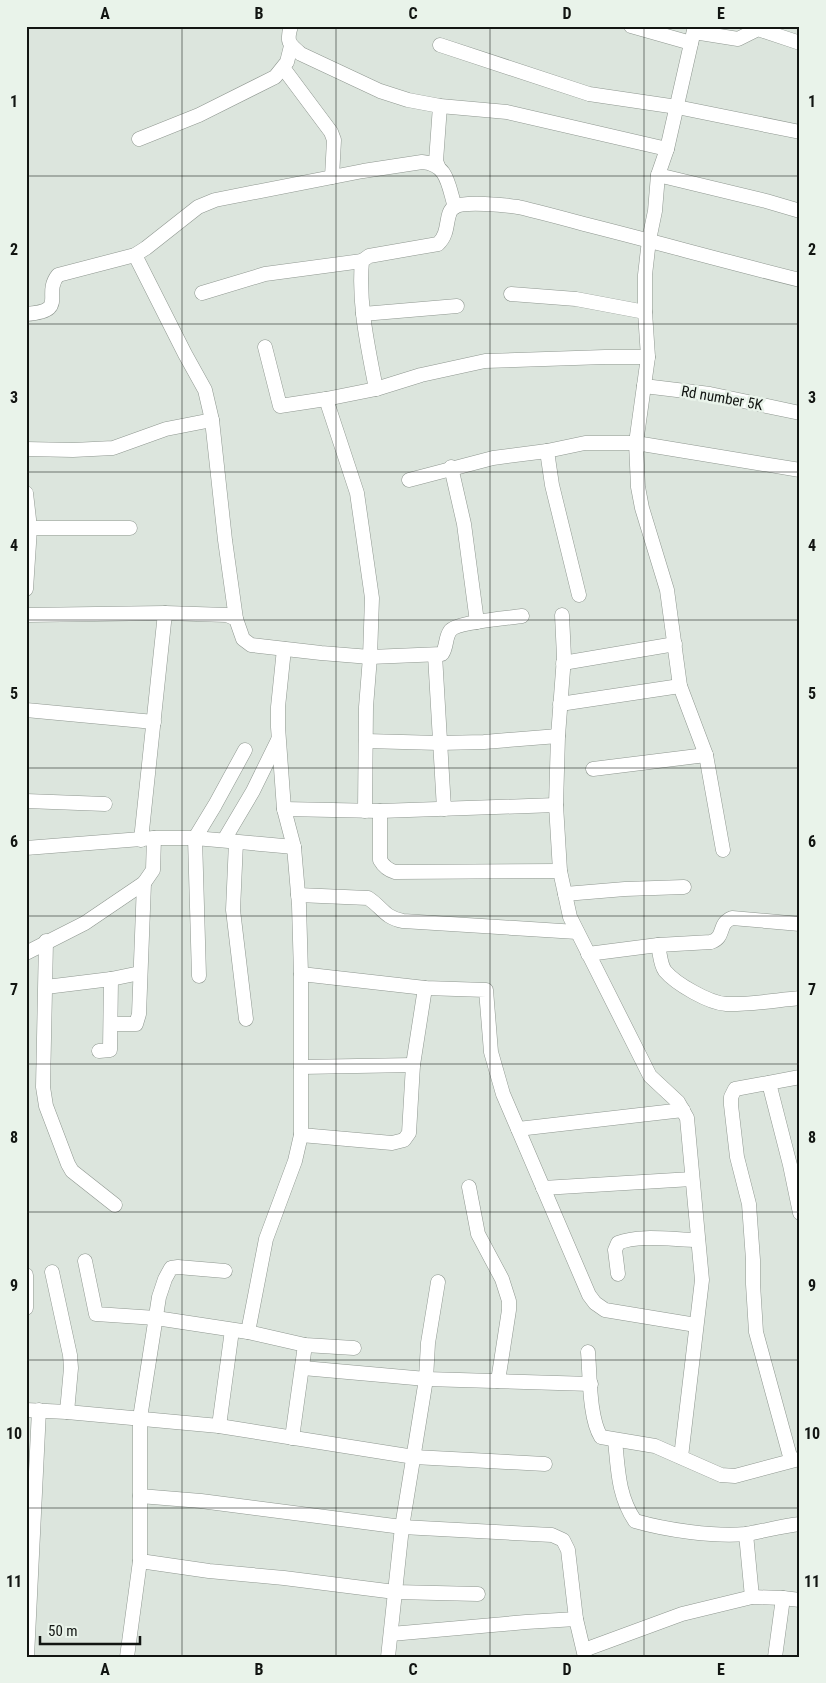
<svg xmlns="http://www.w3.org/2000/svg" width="826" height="1683" viewBox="0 0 826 1683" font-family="'Roboto Condensed',sans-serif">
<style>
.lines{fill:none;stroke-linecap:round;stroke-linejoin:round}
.minor-casing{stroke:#8f9790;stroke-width:15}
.minor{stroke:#fff;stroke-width:14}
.grid{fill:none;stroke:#121512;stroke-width:1;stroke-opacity:0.55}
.labels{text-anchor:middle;stroke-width:5;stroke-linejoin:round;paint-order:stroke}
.street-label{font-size:15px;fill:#121512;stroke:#e9f3ea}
.neatline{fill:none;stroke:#121512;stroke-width:2}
.grid-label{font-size:16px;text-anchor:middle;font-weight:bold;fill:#121512}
</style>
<rect width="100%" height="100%" fill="#dce5dd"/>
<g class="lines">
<defs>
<g id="minor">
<path d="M291,26C286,42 289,44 301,54L380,91L408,100L440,106L507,112L667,149"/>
<path d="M631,26L691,43"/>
<path d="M694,32L738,39L758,29L800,43"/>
<path d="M440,45L589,94L677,107L800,132"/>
<path d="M284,69L331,132L334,140L332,177"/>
<path d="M139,139L199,115L275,77L287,62L291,46"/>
<path d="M438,166L436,161L440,106"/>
<path d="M658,175L667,149L695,26"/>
<path d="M135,255L185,354L205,390L212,420L225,540L236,619"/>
<path d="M202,293L265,274L362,261"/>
<path d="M511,294L576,299L645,312"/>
<path d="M26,314C69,311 42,295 58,275L135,255L146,248L198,207L215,200L363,171L422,162C448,164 448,185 455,207"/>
<path d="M363,314L457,306"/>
<path d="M265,347L280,406L326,399L376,389L421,375L485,361L605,357H648"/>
<path d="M644,386L710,394L800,413"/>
<path d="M376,389C368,347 358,304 362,261L369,256L438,244C451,232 444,214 454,207C464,201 505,205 518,207C540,212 562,218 584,224C656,242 727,262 800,280"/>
<path d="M326,399L357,493L372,598L370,657L366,707L365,811"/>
<path d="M26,449L73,450L113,448L166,429L212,420"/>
<path d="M547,451L552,485L579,595"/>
<path d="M451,467L464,524L477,622"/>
<path d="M409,480L493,458L547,451L585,443H636L800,470"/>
<path d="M26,493L30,528L26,589"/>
<path d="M30,528H130"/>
<path d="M26,615L165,613L227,615L236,619L243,639L251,645L321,653L370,657L442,654C447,647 445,638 450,631C456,622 509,618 522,616"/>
<path d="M562,615L564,657L558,736L556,805L560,871L570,917L650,1076L678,1102L687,1118L702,1280L681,1457"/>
<path d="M435,655L444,809"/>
<path d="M563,663L675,644"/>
<path d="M560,704L680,686"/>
<path d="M26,710L154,722"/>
<path d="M366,741L439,743L484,742L558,736"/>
<path d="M593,769L706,755"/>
<path d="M26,801L105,804"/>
<path d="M284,809L380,811L556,805"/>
<path d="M380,811V860C384,867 388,870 395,872L560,871"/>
<path d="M141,840L165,613"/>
<path d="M224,840L253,791L278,740"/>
<path d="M236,842L233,910L246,1019"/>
<path d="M26,848L154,838H195L294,847"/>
<path d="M723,850L706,755L680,686L667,590L642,508L638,487L636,443L648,357L645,312V275L649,240L655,211L658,175L766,201L800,211"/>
<path d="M565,894L625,889L684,887"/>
<path d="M298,895L368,898C382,907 385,918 403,921L577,932"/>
<path d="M46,941L43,1087L46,1106L68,1164L72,1171L115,1205"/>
<path d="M658,945C660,953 660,964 665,971C676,984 709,1003 726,1004C748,1005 777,1000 800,998"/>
<path d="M26,953L85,923L144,883L153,870L154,838"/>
<path d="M588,954L658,945L711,942C726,937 717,924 732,918L800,924"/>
<path d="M301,974L425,988L486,990L491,1052L503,1094L589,1295L595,1303L605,1310L696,1325"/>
<path d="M199,976L195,838L215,805L245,750"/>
<path d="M46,987L111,979L140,973"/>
<path d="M111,1024H136L139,1014L144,883"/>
<path d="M99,1051L110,1050L111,979"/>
<path d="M301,1067L413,1065"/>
<path d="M769,1083L790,1165L800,1213"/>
<path d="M518,1129L683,1110"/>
<path d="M301,1135L392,1143L404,1140L409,1133L413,1065L425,988"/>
<path d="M469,1187L478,1234L502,1279L509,1301V1310L498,1381"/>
<path d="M543,1188L692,1179"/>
<path d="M85,1261L96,1314L156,1318L248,1332L305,1345L354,1348"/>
<path d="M52,1272L70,1355L71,1368L67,1412"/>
<path d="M618,1274L615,1250L618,1243C640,1234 674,1240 698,1240"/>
<path d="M26,1308V1275"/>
<path d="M248,1332L266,1239L295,1161L301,1135V974L299,905L294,847L284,809L278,727V707L284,649"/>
<path d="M588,1352C590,1375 589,1418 601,1437L655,1446L721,1475L735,1476L799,1459"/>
<path d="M303,1368L426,1379L591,1384"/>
<path d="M26,1410L67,1412L219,1426L414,1457L545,1464"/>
<path d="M219,1426L232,1330"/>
<path d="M292,1438L305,1345"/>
<path d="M615,1440C618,1469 618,1496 635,1521C666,1530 714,1537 746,1534C764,1531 782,1526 800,1524"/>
<path d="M791,1460L756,1332L753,1284V1260L749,1204L737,1157L731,1105V1097L735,1089L800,1077"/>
<path d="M140,1496L201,1501L402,1527L552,1535L563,1540L568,1550L576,1619L585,1657"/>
<path d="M746,1534L752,1597"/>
<path d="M140,1561L209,1571L284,1578L395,1592L478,1594"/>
<path d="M391,1634L526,1622L576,1619"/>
<path d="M584,1650L682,1614L752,1597L783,1598L800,1600"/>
<path d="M27,1657L39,1410"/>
<path d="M127,1657L140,1561V1418L159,1297L165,1279L171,1268L178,1267L225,1271"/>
<path d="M388,1657L402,1527L426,1379L428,1343L438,1282"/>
<path d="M775,1657L783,1598"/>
</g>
</defs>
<use href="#minor" class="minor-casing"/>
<use href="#minor" class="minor"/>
</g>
<path class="grid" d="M182,26V1657M336,26V1657M490,26V1657M644,26V1657M26,176H800M26,324H800M26,472H800M26,620H800M26,768H800M26,916H800M26,1064H800M26,1212H800M26,1360H800M26,1508H800"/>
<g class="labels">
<g class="street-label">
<text transform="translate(722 398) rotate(10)" y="5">Rd number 5K</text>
</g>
</g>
<rect width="826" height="1683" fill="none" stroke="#e9f3ea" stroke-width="55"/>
<path d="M40 1636v8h100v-8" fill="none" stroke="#121512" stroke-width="2.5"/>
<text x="48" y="1636" font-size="15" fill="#121512" stroke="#e9f3ea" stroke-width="4" paint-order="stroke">50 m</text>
<rect x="28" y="28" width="770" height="1628" class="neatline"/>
<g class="grid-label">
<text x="105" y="19">A</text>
<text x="259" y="19">B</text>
<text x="413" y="19">C</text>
<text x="567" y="19">D</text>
<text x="721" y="19">E</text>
<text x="14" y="107">1</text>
<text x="812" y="107">1</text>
<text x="14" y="255">2</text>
<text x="812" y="255">2</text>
<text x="14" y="403">3</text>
<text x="812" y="403">3</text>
<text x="14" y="551">4</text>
<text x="812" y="551">4</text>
<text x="14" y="699">5</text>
<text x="812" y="699">5</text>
<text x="14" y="847">6</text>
<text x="812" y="847">6</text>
<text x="14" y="995">7</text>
<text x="812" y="995">7</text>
<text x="14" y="1143">8</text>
<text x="812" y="1143">8</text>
<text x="14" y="1291">9</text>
<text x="812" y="1291">9</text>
<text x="14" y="1439">10</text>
<text x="812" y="1439">10</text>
<text x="14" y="1587">11</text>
<text x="812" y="1587">11</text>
<text x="105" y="1675">A</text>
<text x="259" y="1675">B</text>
<text x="413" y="1675">C</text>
<text x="567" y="1675">D</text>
<text x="721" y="1675">E</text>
</g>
</svg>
